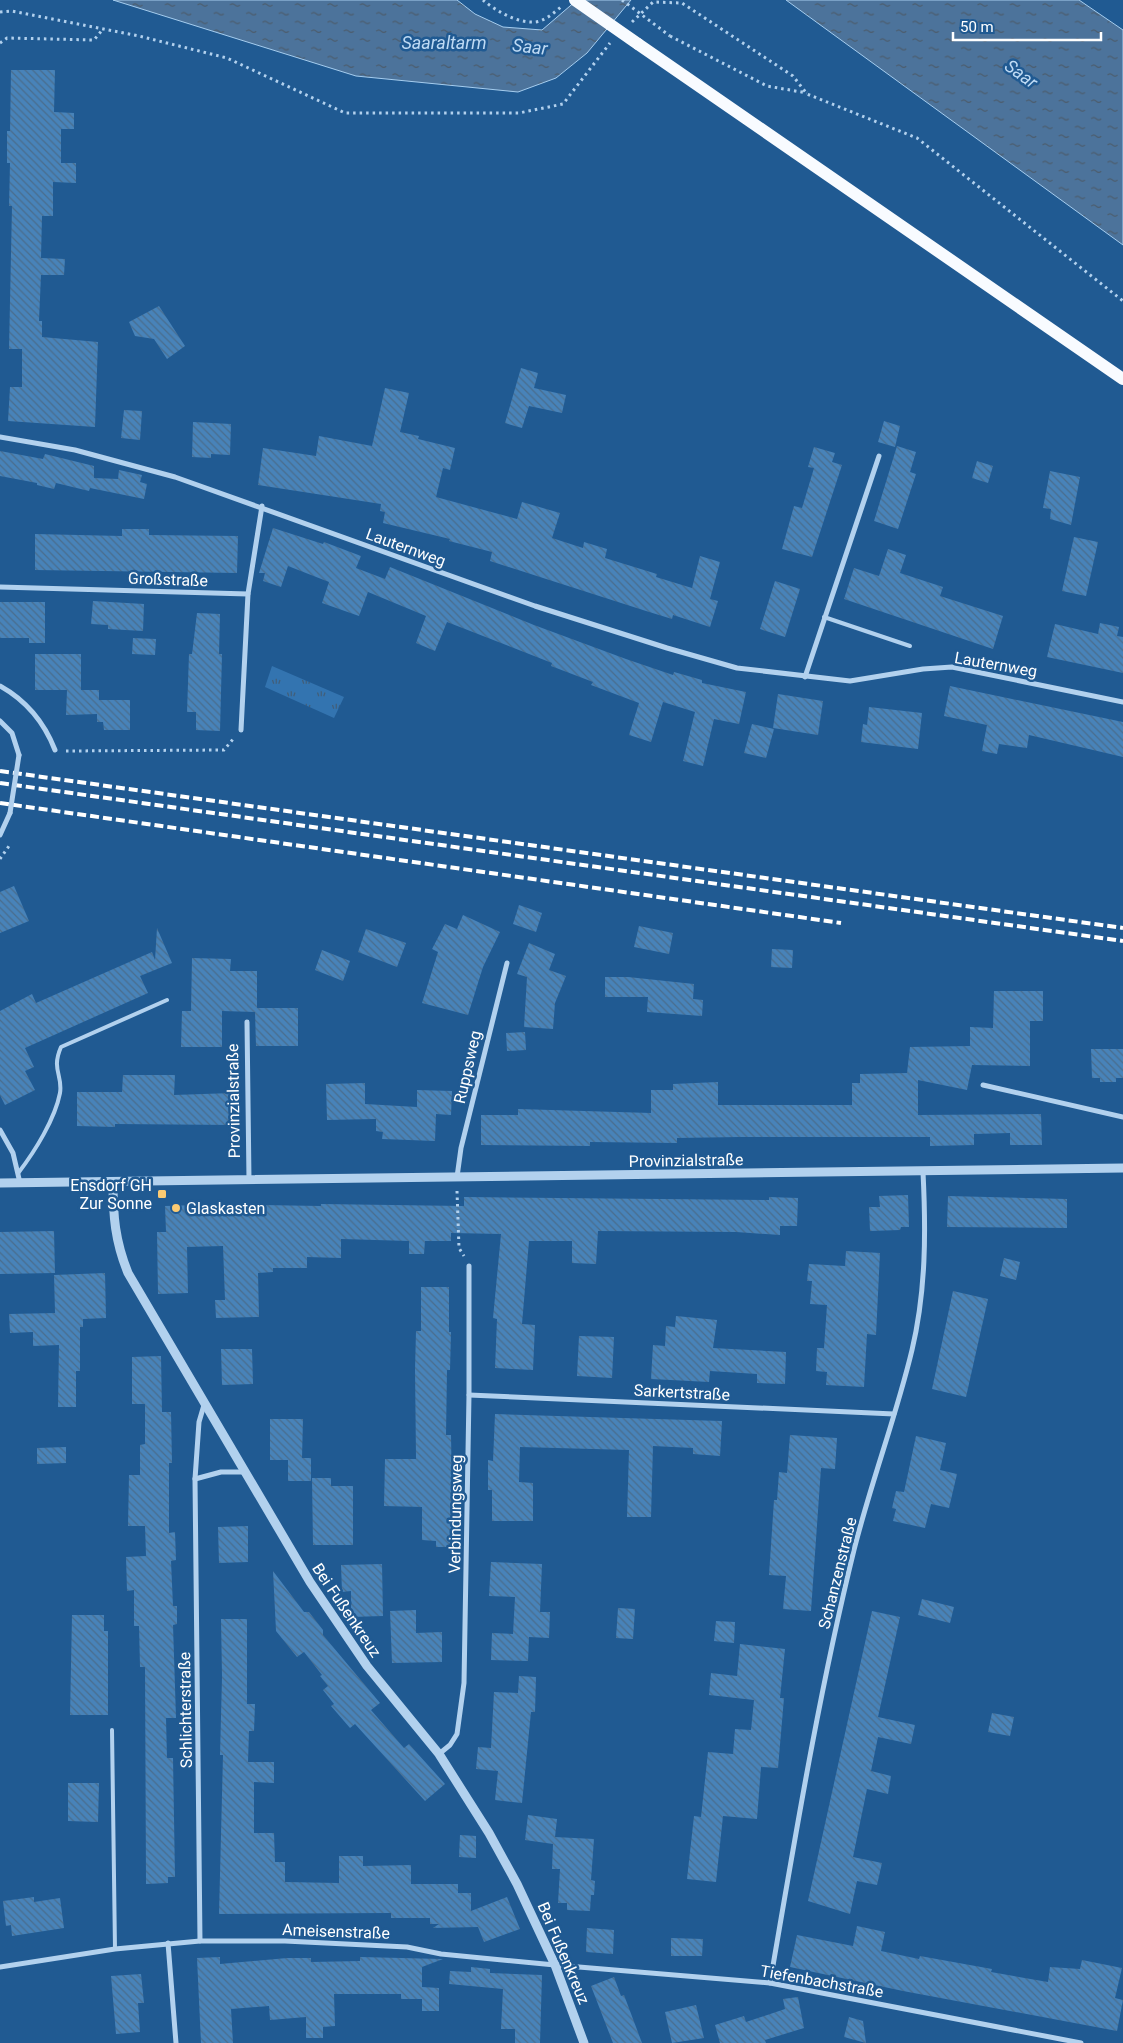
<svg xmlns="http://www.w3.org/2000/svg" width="1123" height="2043" viewBox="0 0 1123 2043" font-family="Roboto,sans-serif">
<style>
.park{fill:url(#park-tufts)}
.water{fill:url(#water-ripples);stroke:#a5cdef}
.building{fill:url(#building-back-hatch)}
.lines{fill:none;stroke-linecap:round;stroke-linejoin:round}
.path{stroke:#b2d1ee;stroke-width:3;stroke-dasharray:2.5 4;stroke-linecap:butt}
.service{stroke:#b2d1ee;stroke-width:4}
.minor{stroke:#b2d1ee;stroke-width:5}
.tertiary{stroke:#b2d1ee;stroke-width:9}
.primary{stroke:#f8fbff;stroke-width:12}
.rail{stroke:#fff;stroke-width:4;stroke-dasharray:9 4;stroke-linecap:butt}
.path-bridge{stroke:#b2d1ee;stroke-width:3;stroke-dasharray:2.5 4;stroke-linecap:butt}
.minor-bridge{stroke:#b2d1ee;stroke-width:5}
.primary-bridge{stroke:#f8fbff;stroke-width:12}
.poi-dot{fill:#fbca72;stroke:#205a92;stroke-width:2}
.labels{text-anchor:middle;stroke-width:5;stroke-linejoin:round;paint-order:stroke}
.street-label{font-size:16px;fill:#fff;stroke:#205a92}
.poi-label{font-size:16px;fill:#fff;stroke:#205a92;text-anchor:end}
.water-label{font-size:18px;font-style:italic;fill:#bedaf4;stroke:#205a92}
</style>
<defs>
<pattern id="park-tufts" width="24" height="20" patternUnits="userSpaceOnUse" patternTransform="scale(1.25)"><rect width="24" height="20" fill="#3374b0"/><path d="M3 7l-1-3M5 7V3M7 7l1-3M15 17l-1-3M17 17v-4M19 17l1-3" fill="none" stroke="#415e79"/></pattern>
<pattern id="water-ripples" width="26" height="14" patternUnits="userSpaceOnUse" patternTransform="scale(1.25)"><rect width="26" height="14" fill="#4c739b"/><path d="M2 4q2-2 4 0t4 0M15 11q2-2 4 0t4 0" fill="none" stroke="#4c5c6c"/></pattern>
<pattern id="building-back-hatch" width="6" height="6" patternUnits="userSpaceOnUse" patternTransform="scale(1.25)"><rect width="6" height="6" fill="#4883b9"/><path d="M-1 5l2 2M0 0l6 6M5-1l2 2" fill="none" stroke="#4a6d8d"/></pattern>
</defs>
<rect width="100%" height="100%" fill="#205a92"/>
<path class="park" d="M272,666L344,697L334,718L265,687Z"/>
<g class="water">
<path d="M113,0H457L475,14L503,27L542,30L577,0H631L587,53L556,78L518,92L356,76Z"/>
<path d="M786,0H1079L1123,30V245Z"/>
</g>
<g class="building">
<path d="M11,70H55L54,112L74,113V129H61V163H76V183L53,182V216H42L41,258L65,259L64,275H41L39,321H42V337L98,342L95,427L8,421L10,387H22V349H9L12,206H9L10,163H7V131H10Z"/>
<path d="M159,306L185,346L167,359L154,339L135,336L129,322Z"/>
<path d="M521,368L538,373L534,388L566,395L562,413L529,406L522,428L505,423Z"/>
<path d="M385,388L409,393L400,432L419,436L418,439L455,448L450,470L443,468L436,497L517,519L522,502L560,513L552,538L583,548L584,542L607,549L605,558L657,574L656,577L692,588L700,556L720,562L710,599L718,601L710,627L673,615L672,619L646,611L490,561L492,552L449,541L450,539L383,523L385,512L380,511L381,504L258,485L263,448L316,456L319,436L372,446Z"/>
<path d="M124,410L142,411L140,440L121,438Z"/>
<path d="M884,421L900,426L895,447L878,442Z"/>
<path d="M193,422L231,424L230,455L211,454V458L192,457Z"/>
<path d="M897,446L916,452L910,472L916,474L898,529L874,521Z"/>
<path d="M814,447L835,453L832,462L842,465L812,557L782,549L794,506L802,508L814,468L808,467Z"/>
<path d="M0,451L43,459L45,454L94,466V478L118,479L119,470L142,475L140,482L147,484L144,499L90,488L89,491L56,483L54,489L37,485V483L0,476Z"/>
<path d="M977,461L993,466L988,483L972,478Z"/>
<path d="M1050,471L1080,477L1071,525L1050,519L1051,509L1043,508Z"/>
<path d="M273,528L323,544L324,542L361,556L356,568L385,579L390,567L534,625L626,659L673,675L674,672L702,680V683L746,692L739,724L714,719L703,766L683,761L695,712L663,702L651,742L629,735L639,703L591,685L593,682L551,666L552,663L447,622L435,651L416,643L426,616L368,592L359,616L322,603L329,582L288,566L281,587L263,581L265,573H259Z"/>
<path d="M122,529H149V535L238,536L237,573L35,570V534L122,536Z"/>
<path d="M1074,537L1098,542L1086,596L1062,591Z"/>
<path d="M888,549L906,555L900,573L943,587L940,596L1003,616L993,649L844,599L854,568L879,576Z"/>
<path d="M775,581L800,589L785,637L760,629Z"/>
<path d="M93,601L144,604L143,631L108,629V625L91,624Z"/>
<path d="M0,602H45V643H29V638H0Z"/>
<path d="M197,613L220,614L219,654H222L220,731L196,730V712H187L189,654H192Z"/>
<path d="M1100,623L1119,627L1117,636L1123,637V673L1047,657L1055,624L1098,634Z"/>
<path d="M133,638L156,639L155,655L132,654Z"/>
<path d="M35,654H81V690H99V700H130V730H104L103,722H97V714L66,715L67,690H69H35Z"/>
<path d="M950,686L1123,722V757L1029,735L1027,748L999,744L997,754L982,751L987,725L944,716Z"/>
<path d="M778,694L823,701L818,735L773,728Z"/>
<path d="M869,707L922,713L918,749L861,742L863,724L867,725Z"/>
<path d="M752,724L774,729L766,758L744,753Z"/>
<path d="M14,886L29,921L0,933V892Z"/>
<path d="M519,905L542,913L536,932L513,924Z"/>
<path d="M463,915L500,932L483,967L468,1015L422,1003L438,952L432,949L445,924L457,929Z"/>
<path d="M639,926L673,933L669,954L634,947Z"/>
<path d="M157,928L172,963L140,976L148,993L25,1048L34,1067L25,1071L35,1090L5,1105L0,1095V1011L32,994L36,1003L152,952L155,960Z"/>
<path d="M366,929L406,943L397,967L358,952Z"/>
<path d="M529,943L555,954L549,970L566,976L555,1003L553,1029L524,1027L527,977L517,974Z"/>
<path d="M772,949L793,950L792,968L771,967Z"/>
<path d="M322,950L350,961L343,981L315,970Z"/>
<path d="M192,958L231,959L230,971H257V1008H298V1046H256L255,1012L222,1011V1047H181L182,1011H191Z"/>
<path d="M605,977H628L694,984L693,999L703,1000L702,1016L647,1012L648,997H605Z"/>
<path d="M994,991H1043V1021H1030V1066L972,1065L967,1090L918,1080V1115L1041,1114L1042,1145H1010V1133L974,1134V1145L930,1146V1137H739L677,1138V1143L590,1142V1146L481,1145V1115H518V1109L651,1113V1090H673V1084L718,1082V1105H852V1083H860V1074L907,1073L910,1047L970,1046V1027L993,1028Z"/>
<path d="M525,1032L526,1050L507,1051L506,1033Z"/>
<path d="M1091,1049H1123V1078H1116V1082H1100V1078H1092Z"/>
<path d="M123,1075H175L174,1095L232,1093L233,1125L115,1124V1127L77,1126V1092H122Z"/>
<path d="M365,1083V1104L417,1107V1090L452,1091L451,1115L436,1114L435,1141L382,1139L383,1132L376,1131V1119L327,1120L326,1084Z"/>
<path d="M908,1195L909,1227H901L900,1230L870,1231L869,1207H880L879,1196Z"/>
<path d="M948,1196L1067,1199V1228L947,1227Z"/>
<path d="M464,1197L769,1200V1197L798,1198L797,1226H780V1235L736,1232L598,1231L596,1264L572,1263V1241H529L522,1324L535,1325L533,1370L495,1368L497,1319L493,1318L501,1234L451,1233V1241H425L424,1254H409V1241L341,1239V1258L307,1257V1268H273V1272L258,1273L259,1317L216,1318L215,1300H225L223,1246L187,1247L188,1293L158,1294L157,1232H166L165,1206L197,1205L198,1209L263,1208V1205L321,1206V1204L464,1206Z"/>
<path d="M54,1231L55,1273L0,1274V1232Z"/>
<path d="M846,1251L880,1253L876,1335L867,1334L864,1387L826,1385L827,1372L816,1371L817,1348H824L827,1305L810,1304L812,1281H807L809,1264L845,1266Z"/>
<path d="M1004,1258L1020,1262L1016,1280L1000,1276Z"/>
<path d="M105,1273L106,1318L83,1319V1327H80V1371H76V1407H58L59,1345L33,1346V1332L10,1333L9,1314L55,1313L54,1275Z"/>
<path d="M421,1287H449V1332H451L450,1370H447L446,1435H451L453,1547H436V1541L422,1540V1507L384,1506L385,1459H416L415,1369L416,1331H421Z"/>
<path d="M953,1291L988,1299L966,1397L932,1389Z"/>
<path d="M676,1316L717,1320L713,1348L786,1352L785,1384L757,1383V1374L710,1371L709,1382L651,1379L653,1345L665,1346L666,1326L675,1327Z"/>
<path d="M579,1336L614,1337L612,1378L577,1376Z"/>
<path d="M221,1349H252L253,1384L222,1385Z"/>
<path d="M161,1356L162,1412H171L172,1463H169V1533L175,1532L176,1560L171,1561L173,1606H177V1624L173,1625L176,1718H166L167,1758H173L175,1877H168V1883L146,1884L145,1667H140L139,1626H134V1590L127,1591L126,1557L146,1556L145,1526H128L129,1475H140V1445L145,1444V1404H132V1357Z"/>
<path d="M495,1414L722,1421L720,1456L693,1454V1448L653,1446L651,1517H627L629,1450L520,1447L519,1482L533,1483V1521H492V1490H488V1460L493,1461Z"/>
<path d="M270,1419H303L302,1458H311V1481H288V1460H270Z"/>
<path d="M790,1435L837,1438L835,1469L821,1468L811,1611L783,1609L786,1576L769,1575L774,1500H777L779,1472L787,1473Z"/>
<path d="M916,1436L946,1443L940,1470L957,1474L949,1508L931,1504L925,1528L893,1521L896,1509L892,1508L896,1491L904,1492Z"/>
<path d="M66,1447V1463L37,1464V1448Z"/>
<path d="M312,1478H331V1486H353V1545H313Z"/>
<path d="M248,1526V1562L219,1563L218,1527Z"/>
<path d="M491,1562L542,1564L540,1612H550L549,1638L529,1637L528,1661L491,1660L492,1633L513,1634L515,1597L489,1596Z"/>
<path d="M382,1564L383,1616L351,1617V1591L342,1592L341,1565Z"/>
<path d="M273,1571L304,1612H309L323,1630V1635L380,1703L371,1710L404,1748L409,1744L445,1784L425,1801L355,1724L350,1728L331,1706L334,1704L323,1690L328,1686L320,1676L322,1675L304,1652L297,1657L276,1631Z"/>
<path d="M922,1599L954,1607L950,1623L918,1615Z"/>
<path d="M618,1608L635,1609L633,1639L616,1638Z"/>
<path d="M416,1610V1633L442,1632V1662L392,1663L390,1611Z"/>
<path d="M872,1611L900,1617L878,1717L915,1725L911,1744L878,1737L871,1771L891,1776L888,1794L867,1789L853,1857L882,1863L877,1885L857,1881L850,1914L808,1901Z"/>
<path d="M72,1615H104V1631H108V1715H70Z"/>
<path d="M221,1619H247V1704H255L254,1731H249L248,1762H274V1783L254,1782V1833H274L275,1862H285V1882L339,1883V1856H363V1866L411,1865V1884H458V1893H471V1911L507,1897L520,1929L484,1942L478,1927L433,1928L439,1924H430V1918H391V1913L219,1914L223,1755H220L222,1677Z"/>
<path d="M716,1621L735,1622L734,1643L714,1641Z"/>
<path d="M740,1644L785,1649L780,1698H784L778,1768L761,1767L757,1819L723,1816L716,1882L687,1879L694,1816L701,1817L708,1752L733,1754L735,1729L751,1730L754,1700L709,1695L711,1673L737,1676Z"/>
<path d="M519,1676L536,1677L535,1712H531L522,1803L495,1800L498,1771L476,1769L478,1747L491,1748L494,1692L518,1693Z"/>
<path d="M992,1713L1014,1717L1010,1736L988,1732Z"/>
<path d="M68,1783H99L98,1822L68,1821Z"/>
<path d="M528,1815L557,1819L555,1837L594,1839L591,1880L595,1881L594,1895H591L590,1911L567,1910V1903H558L560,1869H552L553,1844L525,1840Z"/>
<path d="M460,1835L476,1836V1858L459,1857Z"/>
<path d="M34,1897V1902L60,1898L64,1928L12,1936L11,1925L6,1926L3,1901Z"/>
<path d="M857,1926L885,1932L881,1951L919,1959L920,1956L992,1969L991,1972L1048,1982L1050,1967L1080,1969L1082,1960L1122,1968L1115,1998L1123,2000L1117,2031L903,1991L790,1967L797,1935L853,1946Z"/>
<path d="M587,1928L614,1930L613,1954L586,1952Z"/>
<path d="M671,1938L703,1939L702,1956H671Z"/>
<path d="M220,1957V1964L287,1958H311V1962L360,1961V1957L443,1959L422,1967V1987L439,1988V2011H422V1999H401V1994H334L335,2026L323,2027V2038H306V2017L270,2020L269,2006L231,2009L233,2043H201L197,1958Z"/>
<path d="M471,1967L490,1969V1973L542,1975L540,2043H515V2029H501L503,1989L449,1984L450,1971L471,1972Z"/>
<path d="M141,1974L144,2003H138L140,2032L116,2034L111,1976Z"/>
<path d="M614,1977L621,1996L624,1995L642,2043H613L591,1986Z"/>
<path d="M798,1997L804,2028L765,2040L766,2043H720L715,2025L744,2016L746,2022L785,2009L783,1999Z"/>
<path d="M696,2005L704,2038L672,2043L665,2012Z"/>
<path d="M849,2017L863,2021L866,2043L844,2037Z"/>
</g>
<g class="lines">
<g class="path">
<path d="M483,0C496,11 517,23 534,22C544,22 555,12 562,6"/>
<path d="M0,12L12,11L139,36L227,58L345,113H519L563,104L610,43"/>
<path d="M632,22L653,2L682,3L793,76L807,94L917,138L1123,301"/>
<path d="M670,36L767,86L807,93"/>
<path d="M0,43L7,38L94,40L103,29"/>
<path d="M66,751L224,750L234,738"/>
<path d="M0,859L11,843"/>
<path d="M457,1191L459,1248L464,1256"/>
</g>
<g class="service">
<path d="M824,617L910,646"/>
<path d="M19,1172C35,1151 55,1119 60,1093C63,1075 51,1070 61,1047L167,1000"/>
<path d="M112,1730L115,1949"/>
</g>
<g class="minor">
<path d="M0,437L75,450L175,477L535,606L667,648L737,668L850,681L923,669L952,667L1123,702"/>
<path d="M0,587L248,594"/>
<path d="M805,677L879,456"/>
<path d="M0,686C27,701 44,722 55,750"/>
<path d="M0,721L12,733L19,755"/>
<path d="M241,730L248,594L262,506"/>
<path d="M0,835L10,813"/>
<path d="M247,1022L249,1180"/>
<path d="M983,1085L1123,1117"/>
<path d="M0,1130L13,1153L20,1183"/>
<path d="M457,1177L461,1148L507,963"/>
<path d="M469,1395L894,1414"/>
<path d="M195,1479L221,1472H245"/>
<path d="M439,1754L450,1745L457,1734L464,1683L469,1395V1266"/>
<path d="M200,1941L195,1479L199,1422L204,1405"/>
<path d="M168,1943L176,2043"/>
<path d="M0,1967L115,1949L200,1941H285L407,1947L441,1954L555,1965L770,1983L1081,2043"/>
<path d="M770,1983C795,1838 819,1692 854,1550C871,1482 896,1417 912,1350C926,1291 926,1232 923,1172"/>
</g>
<g class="tertiary">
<path d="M113,1182C113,1216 115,1241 128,1273L310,1582L367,1666L439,1754L489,1833L517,1884L555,1965L584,2043"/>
<path d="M0,1183L1123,1168"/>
</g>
<path class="primary" d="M638,44L1123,379"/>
<g class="rail">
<path d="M0,771L1123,928"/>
<path d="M0,783L1123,941"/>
<path d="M0,803L841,923"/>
</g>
<path class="path-bridge" d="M622,0L670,36"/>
<path class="minor-bridge" d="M10,813L19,755"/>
<path class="primary-bridge" d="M575,0L638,44"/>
</g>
<g class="poi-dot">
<rect x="157" y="1189" width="10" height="10" rx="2.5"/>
<circle cx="176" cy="1208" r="5"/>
</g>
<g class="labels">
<g class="street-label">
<text transform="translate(406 547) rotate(20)" y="6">Lauternweg</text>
<text transform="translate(168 579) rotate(2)" y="6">Großstraße</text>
<text transform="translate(996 664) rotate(10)" y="6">Lauternweg</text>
<text transform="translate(467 1067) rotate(-77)" y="6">Ruppsweg</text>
<text transform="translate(233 1101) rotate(-91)" y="6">Provinzialstraße</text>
<text transform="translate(686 1160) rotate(-1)" y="6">Provinzialstraße</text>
<text transform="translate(682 1392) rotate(3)" y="6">Sarkertstraße</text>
<text transform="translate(455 1514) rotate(-89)" y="6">Verbindungsweg</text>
<text transform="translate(837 1573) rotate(-76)" y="6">Schanzenstraße</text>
<text transform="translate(347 1610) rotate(56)" y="6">Bei Fußenkreuz</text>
<text transform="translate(185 1710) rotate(-91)" y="6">Schlichterstraße</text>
<text transform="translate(336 1931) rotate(2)" y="6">Ameisenstraße</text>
<text transform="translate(564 1953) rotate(67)" y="6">Bei Fußenkreuz</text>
<text transform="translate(822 1981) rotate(10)" y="6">Tiefenbachstraße</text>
</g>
<g class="poi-label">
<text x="152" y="1191">Ensdorf GH<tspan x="152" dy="18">Zur Sonne</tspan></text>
<text x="186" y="1214" text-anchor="start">Glaskasten</text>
</g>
<g class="water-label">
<text x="444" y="49">Saaraltarm</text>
<text transform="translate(530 47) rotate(6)" y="6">Saar</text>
<text transform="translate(1021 74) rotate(36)" y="6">Saar</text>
</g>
</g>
<path d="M953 32v8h148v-8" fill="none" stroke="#ffffff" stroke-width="2.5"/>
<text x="960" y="32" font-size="15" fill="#ffffff" stroke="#205a92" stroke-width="4" paint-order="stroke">50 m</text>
</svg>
